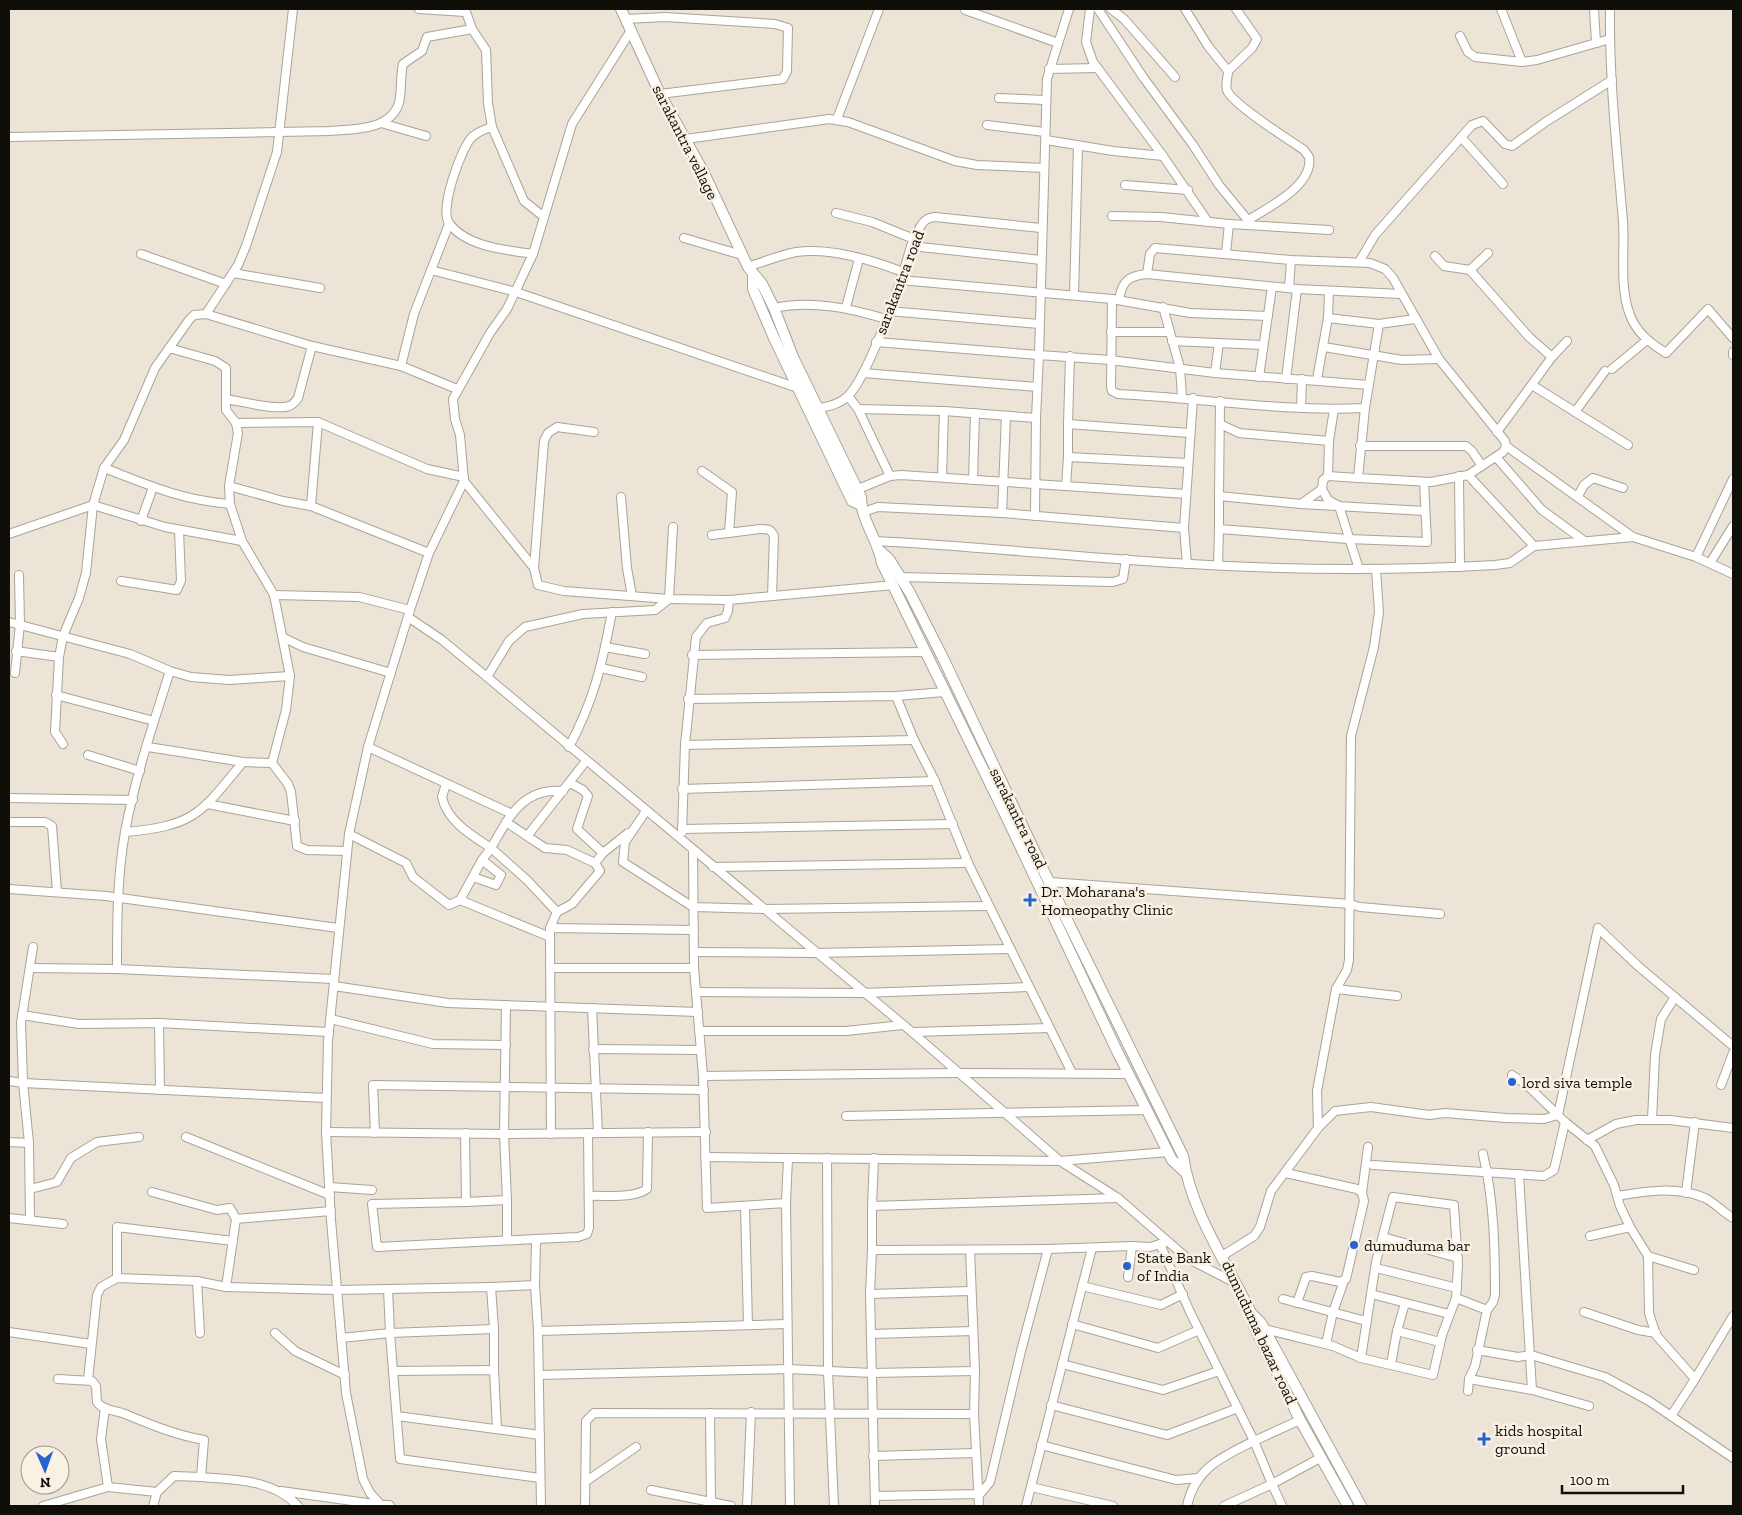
<svg xmlns="http://www.w3.org/2000/svg" width="1742" height="1515" viewBox="0 0 1742 1515" font-family="'Zilla Slab',serif">
<style>
.lines{fill:none;stroke-linecap:round;stroke-linejoin:round}
.minor-casing{stroke:#aba396;stroke-width:10}
.tertiary-casing{stroke:#aba396;stroke-width:12}
.minor{stroke:#fff;stroke-width:8}
.tertiary{stroke:#fff;stroke-width:10}
.poi-dot{fill:#2762cf;stroke:#f9f1e3;stroke-width:2}
.labels{text-anchor:middle;stroke-width:5;stroke-linejoin:round;paint-order:stroke}
.street-label{font-size:16px;fill:#100e09;stroke:#f9f1e3}
.poi-label{font-size:16px;fill:#100e09;stroke:#f9f1e3;text-anchor:start}
</style>
<rect width="100%" height="100%" fill="#ece4d6"/>
<g class="lines">
<defs>
<g id="minor">
<path d="M419,9L465,12"/>
<path d="M465,9L472,29L486,50L488,103L492,127L524,201L544,217"/>
<path d="M1090,9L1086,42L1093,62L1163,156L1208,222"/>
<path d="M1098,9L1143,77L1193,145L1219,185L1251,224"/>
<path d="M1111,9L1124,19L1175,77"/>
<path d="M1185,9L1208,46L1228,71C1228,78 1225,84 1227,90C1231,103 1289,140 1304,150L1309,157C1314,185 1268,208 1248,220"/>
<path d="M1501,9L1522,62"/>
<path d="M1594,9L1596,43"/>
<path d="M1610,9C1609,80 1617,150 1623,221C1625,251 1619,287 1630,315C1636,332 1650,343 1666,353L1708,309L1733,338"/>
<path d="M965,10L1058,43"/>
<path d="M626,19L665,17L775,24L788,28L787,71L783,79L660,94"/>
<path d="M1460,36L1468,52L1475,57L1522,62L1537,60L1610,39"/>
<path d="M1049,69L1097,68"/>
<path d="M1228,71L1252,48L1257,39L1236,9"/>
<path d="M999,98L1045,100"/>
<path d="M837,119L879,9"/>
<path d="M381,123L426,136"/>
<path d="M987,125L1045,132"/>
<path d="M492,127C485,129 478,132 472,137C461,148 439,210 449,223C466,247 507,250 533,254"/>
<path d="M9,137L330,131C353,129 390,131 399,103C402,90 400,76 403,64L422,51L427,37L472,29"/>
<path d="M1461,137L1503,184"/>
<path d="M686,139L829,119L848,122L955,161L977,165L1044,168"/>
<path d="M1046,140L1113,151L1163,156"/>
<path d="M1125,185L1188,190"/>
<path d="M836,213L872,222L914,239"/>
<path d="M1112,216L1161,217L1229,224L1329,230"/>
<path d="M684,238L742,255"/>
<path d="M911,246L1041,260"/>
<path d="M1226,253L1229,224"/>
<path d="M141,254L226,284"/>
<path d="M1435,256L1444,266L1470,270L1529,337L1552,357"/>
<path d="M1359,262L1375,235L1472,125L1483,121L1505,144L1512,146L1547,121L1612,80"/>
<path d="M748,267C763,262 780,255 796,252C830,247 872,260 903,272"/>
<path d="M431,270L516,292L798,388"/>
<path d="M1470,270L1488,253"/>
<path d="M233,273L320,288"/>
<path d="M1147,274L1150,254L1155,248L1291,260L1370,263L1385,269L1393,278L1439,359L1505,441L1506,446L1503,452L1468,475L1431,482L1358,478L1365,408"/>
<path d="M900,280L1112,299L1190,313L1268,316"/>
<path d="M1289,288L1291,260"/>
<path d="M1074,295L1078,145"/>
<path d="M1112,299L1111,387L1112,391L1118,394C1201,398 1282,412 1365,408L1379,324"/>
<path d="M1119,300C1122,281 1128,276 1147,274L1297,289L1401,294"/>
<path d="M846,307L859,259"/>
<path d="M1163,307L1180,368L1182,397"/>
<path d="M774,308C812,300 849,308 886,319"/>
<path d="M889,311L1039,324"/>
<path d="M206,314L238,265L246,246L277,152L293,9"/>
<path d="M1328,318L1379,324L1415,319"/>
<path d="M1111,332H1169"/>
<path d="M1172,341L1263,345"/>
<path d="M876,342L1039,355L1047,79L1069,9"/>
<path d="M1324,347L1402,360L1439,359"/>
<path d="M1733,352V355"/>
<path d="M401,366L414,314L449,224"/>
<path d="M1612,369L1647,340"/>
<path d="M863,373L1037,387"/>
<path d="M1215,373L1219,343"/>
<path d="M1259,377L1272,287"/>
<path d="M1286,379L1297,289"/>
<path d="M1317,379L1328,318L1329,291"/>
<path d="M1532,385L1628,445"/>
<path d="M848,396L858,409L890,476"/>
<path d="M226,399C240,401 276,411 289,406C293,405 295,402 298,398L312,346"/>
<path d="M820,408C829,406 840,404 848,396C867,377 895,298 904,270C909,254 912,238 922,224C925,219 929,218 935,217L1041,228"/>
<path d="M1301,408L1302,379"/>
<path d="M858,409L944,411L1036,418L1039,355L1110,360L1215,373L1369,385"/>
<path d="M1575,412L1605,371"/>
<path d="M236,423L318,422L427,469L464,477"/>
<path d="M1068,424L1070,356"/>
<path d="M1220,424L1239,433L1329,441"/>
<path d="M594,432L557,427L548,433L544,441L534,568L538,585L564,591L669,599L729,600L894,585"/>
<path d="M1497,432L1552,357L1567,341"/>
<path d="M1360,446H1466L1472,451L1482,466"/>
<path d="M1506,446L1633,537L1696,557L1733,574"/>
<path d="M1068,457V424L1189,433"/>
<path d="M1496,457L1542,510L1583,540"/>
<path d="M104,468C149,485 180,500 230,504"/>
<path d="M702,471L732,492L729,533"/>
<path d="M1468,475L1534,546"/>
<path d="M1328,476L1358,478"/>
<path d="M1459,476L1460,567"/>
<path d="M942,477L944,411"/>
<path d="M973,480L975,413"/>
<path d="M464,481L534,568"/>
<path d="M229,486L283,501L311,506L429,553"/>
<path d="M1066,486L1068,457L1187,463"/>
<path d="M858,489L890,476L901,475L1186,494"/>
<path d="M1322,489L1328,500L1339,506L1359,569"/>
<path d="M1219,496L1220,401"/>
<path d="M1578,496L1584,485L1593,478L1623,488"/>
<path d="M621,497L627,568L632,596"/>
<path d="M1301,504L1322,489L1323,480L1328,476L1329,441L1334,409"/>
<path d="M311,506L318,422"/>
<path d="M863,512L878,507L1002,513L1184,528L1187,564"/>
<path d="M1002,513L1006,416"/>
<path d="M1035,516L1036,418"/>
<path d="M141,521L153,487"/>
<path d="M1184,528L1193,398"/>
<path d="M1219,529V496L1301,504L1425,511"/>
<path d="M9,534L93,505L165,527L242,541"/>
<path d="M712,535L760,529C768,529 771,529 774,536L772,596"/>
<path d="M875,541C975,546 1074,557 1173,563C1281,570 1388,571 1495,565L1510,563L1534,546L1633,537"/>
<path d="M1696,557L1733,479"/>
<path d="M1710,563L1733,526"/>
<path d="M1218,565L1219,529L1348,539L1427,542L1424,482"/>
<path d="M900,577L1113,582L1123,579L1126,559"/>
<path d="M121,581L177,590L181,581L179,530"/>
<path d="M274,595L359,597L410,610"/>
<path d="M408,617L442,640L487,677L912,1032L1060,1161L1118,1198L1187,1258L1237,1284"/>
<path d="M9,622L130,654L170,671L191,677L229,680L290,676"/>
<path d="M284,638L303,647L391,673"/>
<path d="M605,647L645,654"/>
<path d="M16,651L59,657"/>
<path d="M692,655L925,652"/>
<path d="M601,668L642,677"/>
<path d="M15,673L20,624L19,575"/>
<path d="M487,677L509,641L525,627L583,614L655,610L669,599L673,527"/>
<path d="M56,695L154,721"/>
<path d="M896,696L945,692"/>
<path d="M688,699L896,696L914,740L935,781L968,863L1072,1073"/>
<path d="M63,744L55,732L59,657L63,636L79,598L86,573L93,505L104,468L124,440L155,368L189,320L194,315L206,314L312,346L401,366L457,389"/>
<path d="M685,745L914,740"/>
<path d="M148,747L243,762L272,763L286,710L290,676L274,595L242,541L230,504L229,486L238,433L236,423L226,410V368L215,361L169,348"/>
<path d="M368,747L510,813"/>
<path d="M569,747C594,700 602,665 612,612"/>
<path d="M88,755L140,771"/>
<path d="M272,763L288,784L291,792L297,846L307,850L347,851"/>
<path d="M570,783L583,790L588,796L577,829L603,853"/>
<path d="M446,784L442,797C447,821 471,835 491,848L482,860L460,900L550,937"/>
<path d="M682,789L935,781"/>
<path d="M9,798L133,800"/>
<path d="M207,804L295,821"/>
<path d="M646,811L625,842L623,862L693,907L765,909L989,906"/>
<path d="M9,822H45L52,826L57,892"/>
<path d="M506,822L545,848L567,850L595,863"/>
<path d="M682,829L953,824"/>
<path d="M125,832C195,826 201,813 243,762"/>
<path d="M682,832L685,745L696,637L707,623L725,618L728,611L729,600"/>
<path d="M349,834L406,863L413,877L449,905L460,900"/>
<path d="M528,835L586,761"/>
<path d="M693,850L694,968L703,1076L707,1208L786,1203L790,1506"/>
<path d="M713,867L968,863"/>
<path d="M473,877L496,885L501,875L482,860"/>
<path d="M1050,882L1350,904L1360,907L1440,914"/>
<path d="M9,889L106,896L338,928"/>
<path d="M557,912L572,904L600,871L595,863L603,853L628,833"/>
<path d="M550,928L557,912L527,880L491,848C508,819 522,787 563,791"/>
<path d="M33,947L21,1023L23,1083L326,1098"/>
<path d="M694,952L815,953L1010,949"/>
<path d="M30,968L117,969L334,979"/>
<path d="M550,968H694"/>
<path d="M117,969C117,923 117,878 125,832C135,778 153,724 170,671"/>
<path d="M334,986L448,1003L698,1012"/>
<path d="M1336,989L1397,996"/>
<path d="M696,992L862,993L1029,987"/>
<path d="M592,1008L598,1133"/>
<path d="M22,1015L79,1024L159,1023L329,1032"/>
<path d="M331,1019L433,1044L506,1045"/>
<path d="M159,1023L160,1090"/>
<path d="M699,1031H846L902,1025"/>
<path d="M912,1032L1049,1028"/>
<path d="M593,1049L701,1050"/>
<path d="M1512,1075L1528,1086L1565,1122L1595,1146L1614,1185L1620,1206L1630,1227L1590,1236"/>
<path d="M703,1076L956,1073L1129,1074"/>
<path d="M9,1081L23,1083L29,1143L30,1219"/>
<path d="M1721,1085L1733,1053"/>
<path d="M846,1116L1147,1110"/>
<path d="M1652,1120L1655,1055L1661,1019L1675,997"/>
<path d="M1318,1128L1317,1091L1336,989L1347,970L1349,960L1351,736L1374,647L1379,612L1376,570"/>
<path d="M326,1132L504,1134L706,1132"/>
<path d="M375,1133L373,1085L704,1090"/>
<path d="M465,1133L466,1202L372,1204L377,1247L536,1239L535,1285L491,1287"/>
<path d="M551,1134L550,928L694,930"/>
<path d="M186,1137L330,1195"/>
<path d="M1587,1140L1616,1124L1636,1120H1670L1733,1128"/>
<path d="M9,1142L29,1143"/>
<path d="M1483,1154C1494,1200 1495,1248 1495,1295L1493,1302L1487,1310"/>
<path d="M705,1157L1060,1161L1168,1152"/>
<path d="M827,1158L828,1371L834,1506"/>
<path d="M874,1158L872,1206L1118,1198"/>
<path d="M1373,1165L1544,1176L1554,1170L1565,1122"/>
<path d="M1286,1173L1357,1189L1362,1193L1364,1201L1346,1279L1340,1282L1312,1276L1306,1277L1297,1303"/>
<path d="M329,1187L372,1190"/>
<path d="M30,1189L57,1182L71,1158L97,1142L139,1137"/>
<path d="M152,1192L217,1210L230,1208L236,1219L331,1211"/>
<path d="M1362,1193L1368,1147"/>
<path d="M1686,1193L1695,1122"/>
<path d="M590,1196C607,1195 632,1199 647,1189L648,1132"/>
<path d="M1617,1196C1646,1191 1677,1186 1705,1198C1715,1203 1724,1213 1733,1218"/>
<path d="M466,1202L507,1200L504,1134L506,1005"/>
<path d="M786,1203L788,1158"/>
<path d="M745,1206L748,1325"/>
<path d="M9,1218L63,1224"/>
<path d="M236,1219L226,1287L337,1290L491,1287L494,1329"/>
<path d="M1630,1227L1648,1256L1649,1313L1656,1335L1695,1379L1671,1416"/>
<path d="M1383,1237L1458,1258"/>
<path d="M536,1239L578,1237L587,1234L589,1228L588,1133"/>
<path d="M507,1240V1200"/>
<path d="M1160,1244L1190,1312L1254,1441C1222,1457 1195,1468 1187,1506"/>
<path d="M872,1250V1206"/>
<path d="M970,1250L975,1371L974,1414L979,1506"/>
<path d="M1222,1256L1254,1236L1260,1227L1271,1191L1318,1128L1335,1111L1371,1107L1429,1115L1445,1113L1506,1118L1544,1119L1558,1115L1598,928L1638,966L1733,1046"/>
<path d="M1648,1256L1694,1270"/>
<path d="M1376,1268L1457,1288"/>
<path d="M1128,1277L1132,1246L1150,1247L1164,1243"/>
<path d="M117,1278V1227L233,1241"/>
<path d="M197,1281L200,1333"/>
<path d="M535,1285L538,1331"/>
<path d="M1082,1286L1161,1305L1183,1294"/>
<path d="M388,1289L390,1333L494,1329V1370"/>
<path d="M870,1294L970,1291"/>
<path d="M1371,1294L1449,1314"/>
<path d="M1283,1299L1366,1321"/>
<path d="M1584,1312L1638,1330L1656,1333"/>
<path d="M1072,1324L1158,1348L1199,1330"/>
<path d="M1264,1329L1333,1346L1361,1358L1433,1375L1442,1335L1456,1298L1487,1310L1475,1366L1469,1379L1468,1391"/>
<path d="M1397,1331L1405,1303"/>
<path d="M9,1332L91,1344"/>
<path d="M275,1333L295,1351L345,1375"/>
<path d="M871,1334L973,1331"/>
<path d="M341,1338L390,1333L400,1459L540,1478"/>
<path d="M1326,1344L1333,1312L1344,1281"/>
<path d="M1477,1350L1518,1357L1531,1355L1605,1377L1649,1401L1733,1458"/>
<path d="M1361,1358L1376,1262L1393,1197L1454,1205L1458,1266L1456,1298"/>
<path d="M1062,1364L1163,1390L1219,1371"/>
<path d="M1391,1364L1397,1331L1440,1342"/>
<path d="M393,1371L494,1370L497,1429"/>
<path d="M539,1375L788,1369L872,1373L975,1371"/>
<path d="M58,1379L92,1381L96,1386L97,1402C103,1411 116,1410 125,1414C152,1425 175,1435 204,1440L201,1477C235,1480 273,1479 298,1506"/>
<path d="M1469,1379L1532,1390L1519,1174"/>
<path d="M1695,1379L1733,1316"/>
<path d="M88,1380L97,1295L101,1287L117,1278L197,1281L226,1287"/>
<path d="M1532,1390L1589,1406"/>
<path d="M1051,1405L1167,1435L1238,1408"/>
<path d="M710,1413L711,1502"/>
<path d="M397,1416L540,1435"/>
<path d="M1300,1420L1254,1441L1272,1484L1320,1458"/>
<path d="M1041,1445L1176,1480L1198,1478"/>
<path d="M873,1456L975,1453"/>
<path d="M585,1482L636,1447"/>
<path d="M108,1487L157,1492"/>
<path d="M1031,1487L1113,1506"/>
<path d="M651,1490L731,1506"/>
<path d="M281,1491L381,1505"/>
<path d="M875,1496L980,1494L990,1482L1021,1351L1048,1249L1132,1246"/>
<path d="M381,1505L370,1493L363,1479L346,1393L331,1220L326,1132L328,1041L349,834L368,747L410,610L429,553L464,481L460,435L455,419L453,399L490,333L507,309L533,254L572,124L630,32"/>
<path d="M43,1506L108,1487L101,1439L105,1408"/>
<path d="M153,1506L157,1492L174,1476L201,1477"/>
<path d="M541,1506L538,1331L787,1324"/>
<path d="M585,1506L586,1421L594,1413L974,1414"/>
<path d="M747,1506L751,1412"/>
<path d="M875,1506L870,1294L872,1250L1048,1249"/>
<path d="M1026,1506L1092,1248"/>
<path d="M1224,1506L1272,1484L1282,1506"/>
</g>
<g id="tertiary">
<path d="M621,9L660,94L704,173L748,267L762,284L774,308L793,357L861,497C861,521 878,539 882,563L1006,816L1117,1051L1172,1160L1185,1172"/>
<path d="M753,275V289L774,338L852,501L861,505"/>
<path d="M880,551L889,559L910,593L944,660L1068,922L1183,1156C1191,1212 1227,1263 1251,1313L1254,1326L1300,1420L1348,1506"/>
<path d="M1251,1313L1261,1323L1361,1506"/>
<path d="M381,1506H389"/>
</g>
</defs>
<use href="#minor" class="minor-casing"/>
<use href="#tertiary" class="tertiary-casing"/>
<use href="#minor" class="minor"/>
<use href="#tertiary" class="tertiary"/>
</g>
<g class="poi-dot">
<path d="M1027.5 892.5h5v5h5v5h-5v5h-5v-5h-5v-5h5z"/>
<circle cx="1512" cy="1082" r="5"/>
<circle cx="1354" cy="1245" r="5"/>
<circle cx="1127" cy="1266" r="5"/>
<path d="M1481.5 1431.5h5v5h5v5h-5v5h-5v-5h-5v-5h5z"/>
</g>
<g class="labels">
<g class="street-label">
<text transform="translate(686 142) rotate(63)" y="6">sarakantra vellage</text>
<text transform="translate(899 282) rotate(-69)" y="6">sarakantra road</text>
<text transform="translate(1019 818) rotate(64)" y="6">sarakantra road</text>
<text transform="translate(1260 1332) rotate(65)" y="6">dumuduma bazar road</text>
</g>
<g class="poi-label">
<text x="1041" y="897">Dr. Moharana's<tspan x="1041" dy="18">Homeopathy Clinic</tspan></text>
<text x="1522" y="1088">lord siva temple</text>
<text x="1364" y="1251">dumuduma bar</text>
<text x="1137" y="1263">State Bank<tspan x="1137" dy="18">of India</tspan></text>
<text x="1495" y="1436">kids hospital<tspan x="1495" dy="18">ground</tspan></text>
</g>
</g>
<rect width="1742" height="1515" fill="none" stroke="#100e09" stroke-width="20"/>
<g transform="translate(45 1470) rotate(178)"><circle r="24" fill="#f9f1e3" stroke="#9c968c"/>
<path d="M0-4L9 19L0 12L-9 19Z" fill="#2762cf"/>
<text y="-8" font-size="14" font-weight="bold" text-anchor="middle" fill="#100e09">N</text>
</g>
<path d="M1562 1485v8h121v-8" fill="none" stroke="#100e09" stroke-width="2.5"/>
<text x="1570" y="1485" font-size="15" fill="#100e09" stroke="#f9f1e3" stroke-width="4" paint-order="stroke">100 m</text>
</svg>
